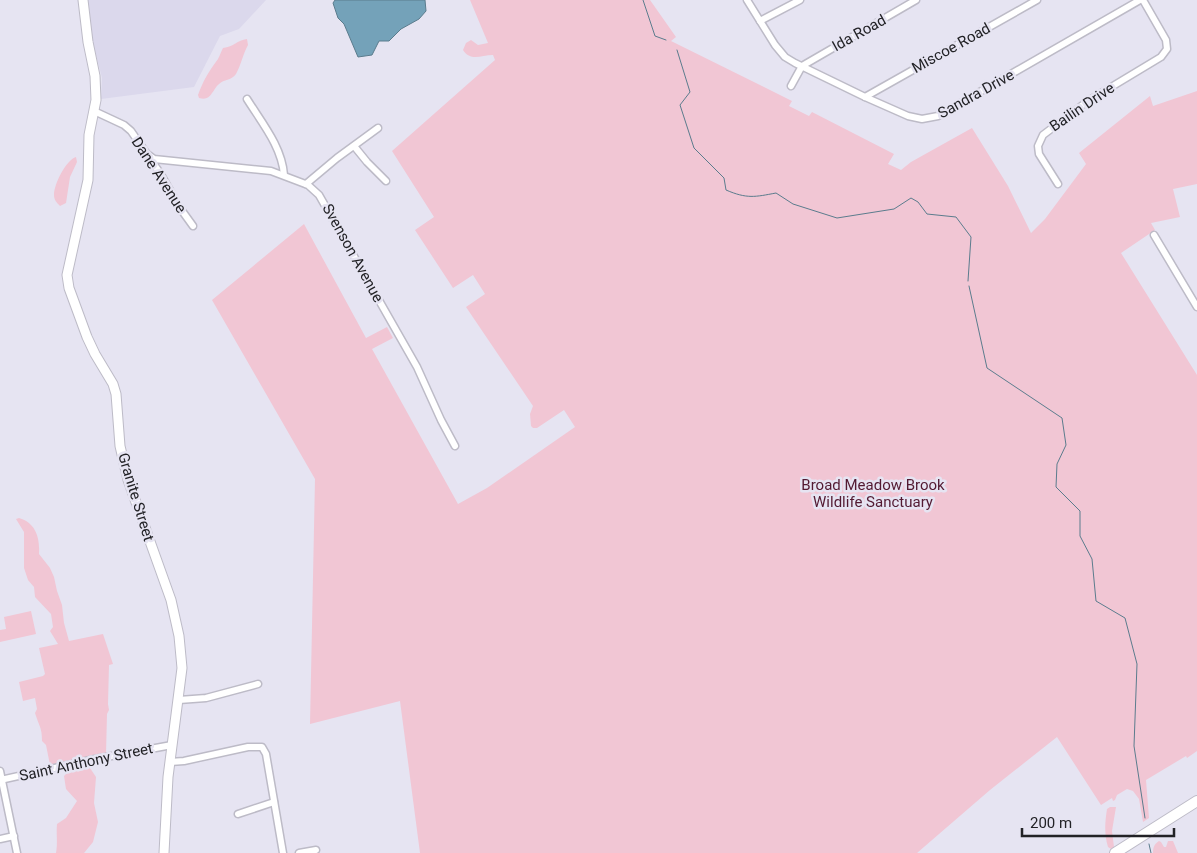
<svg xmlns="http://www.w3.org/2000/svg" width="1197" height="853" viewBox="0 0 1197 853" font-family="Roboto,sans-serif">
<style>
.built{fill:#dbd8ec}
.green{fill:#f1c6d4}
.water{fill:#74a2b9;stroke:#5b7c8d}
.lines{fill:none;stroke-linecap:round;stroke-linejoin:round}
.stream{stroke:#5b7c8d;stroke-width:1}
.street-casing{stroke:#bdbbc7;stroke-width:9}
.secondary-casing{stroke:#bdbbc7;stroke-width:11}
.primary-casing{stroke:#bdbbc7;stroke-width:12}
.street{stroke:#fff;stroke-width:6}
.secondary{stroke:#fff;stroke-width:9}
.primary{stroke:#fff;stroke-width:10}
.labels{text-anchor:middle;stroke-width:5;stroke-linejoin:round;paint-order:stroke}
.street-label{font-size:15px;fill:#222226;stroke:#e6e4f2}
.park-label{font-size:15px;fill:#531a32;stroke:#e6e4f2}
</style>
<rect width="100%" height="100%" fill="#e6e4f2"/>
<path class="built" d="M87,0H266L239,29L220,36L194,87L101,99L102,78L93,44Z"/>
<g class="green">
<path d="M470,0H650L676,37L671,41L792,101L789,106L809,116L812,112L894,154L888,164L901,170L911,162L972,128L1008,186L1031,233L1045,219L1086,164L1079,153L1150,96L1153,106L1197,91V184L1173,189L1180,217L1151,223L1155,230L1121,253L1197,375V751L1187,758L1186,756L1146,780L1149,818L1143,822L1139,799L1133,791L1127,789L1117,795L1115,800L1113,801L1112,798L1101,805L1057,737L990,790L917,853H420L400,701L310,724L315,479L212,300L304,224L366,338L387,327L393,338L372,349L458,504L487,488L575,427L564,410L537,428H533L531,426L530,414L533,406L466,307L485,294L473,275L453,288L415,230L434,217L392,151L495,60L493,55C481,55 471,62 463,50L466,43L471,40L478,45L488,43Z"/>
<path d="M247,39L248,45C243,54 241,65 236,74C231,81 224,79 219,84C212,90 211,102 199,98L198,95C203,81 209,71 218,59C220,55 221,52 223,48C234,47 237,40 247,39Z"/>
<path d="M76,157L77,162L70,177L66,203L60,206C57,203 54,200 54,195C54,184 66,160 76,157Z"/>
<path d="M19,518C36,523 40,538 39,554L50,568L54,577L57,591L62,605L64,623L69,641L103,634L113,664L109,665L108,704L109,710L107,714L106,754L50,765L46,745L42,741C42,727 39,726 35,713L37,709L35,698L23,701L19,682L43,676L45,674L39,648L58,644L50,631L53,627L51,614L35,597L34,587L28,580L24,568V532L16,519Z"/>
<path d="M31,611L36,634L0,642V630L6,629L4,617Z"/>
<path d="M82,766L90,768L96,777L94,803L98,822L93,842L84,853H56C58,843 56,834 57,824L66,818L77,801L66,789L64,776L67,773L73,772Z"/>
<path d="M1110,807H1116L1112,831L1114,847L1111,849L1108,847C1104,833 1105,822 1107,809Z"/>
<path d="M1159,841L1161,842L1164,847H1166L1168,841H1173L1178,853H1153C1153,848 1154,844 1159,841Z"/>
</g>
<path class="water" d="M335,0H425L426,11L419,19L401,29L389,41H379L372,55L358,57L344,24L338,18L333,3Z"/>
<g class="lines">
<g class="stream">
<path d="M643,0L655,36L666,40"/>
<path d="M677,50L690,92L680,105L694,148L724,178L726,190C747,199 755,197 776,193L793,204L837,218L894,209L911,198L918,202L927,214L956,217L971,237L968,281"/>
<path d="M969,286L987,368L1062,418L1066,445L1057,464L1056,487L1080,511V536L1092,559L1096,601L1125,618L1137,664L1134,746L1145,818"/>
<path d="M1149,844L1151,853"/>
</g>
<defs>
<g id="street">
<path d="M747,0L775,45L785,57L795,63L865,97L908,116L922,119L938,116L1140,0"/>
<path d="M760,21L800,0"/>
<path d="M791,86L802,66L916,0"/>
<path d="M865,97L1037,0"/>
<path d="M247,99C262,123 282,147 284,175"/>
<path d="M94,111L124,125L131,131L160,173L180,208L193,226"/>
<path d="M354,146L367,162L386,181"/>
<path d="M147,154L154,159L271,171L308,185L319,195L417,367L441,420L455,446"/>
<path d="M306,184L337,158L378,128"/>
<path d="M1058,184L1039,154L1038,146L1043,135L1088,101L1161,57L1167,49L1166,40L1143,0"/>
<path d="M1154,235L1197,307"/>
<path d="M179,700L206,698L258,684"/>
<path d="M170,762L184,761L248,747H262L266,754L283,853"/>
<path d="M0,771L17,853"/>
<path d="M0,780L95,759L172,745"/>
<path d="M238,814L274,802"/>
<path d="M0,839L14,836"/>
<path d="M299,853L316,850"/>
</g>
<path id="secondary" d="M83,0L88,42L95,76L96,100L89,135L88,180L67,275L69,288L87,337L95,354L113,384L116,394L120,446L128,480L171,600L179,636L182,668L168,777L164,853"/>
<path id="primary" d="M1115,853L1197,801"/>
</defs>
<use href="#street" class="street-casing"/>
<use href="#secondary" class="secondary-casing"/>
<use href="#primary" class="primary-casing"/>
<use href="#street" class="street"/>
<use href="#secondary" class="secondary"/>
<use href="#primary" class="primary"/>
</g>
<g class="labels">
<g class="street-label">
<text transform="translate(859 33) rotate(-29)" y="5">Ida Road</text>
<text transform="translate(951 48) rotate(-29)" y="5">Miscoe Road</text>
<text transform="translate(976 94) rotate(-29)" y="5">Sandra Drive</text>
<text transform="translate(1082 107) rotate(-34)" y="5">Bailin Drive</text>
<text transform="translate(159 175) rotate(57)" y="5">Dane Avenue</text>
<text transform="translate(353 253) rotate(61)" y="5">Svenson Avenue</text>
<text transform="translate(136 497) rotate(73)" y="5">Granite Street</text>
<text transform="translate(86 762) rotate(-12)" y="5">Saint Anthony Street</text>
</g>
<g class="park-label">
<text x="873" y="490">Broad Meadow Brook<tspan x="873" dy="17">Wildlife Sanctuary</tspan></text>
</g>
</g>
<path d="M1022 828v8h152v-8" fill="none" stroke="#222226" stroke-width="2.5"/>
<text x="1030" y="828" font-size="15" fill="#222226" stroke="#e6e4f2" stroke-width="4" paint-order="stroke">200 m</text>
</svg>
